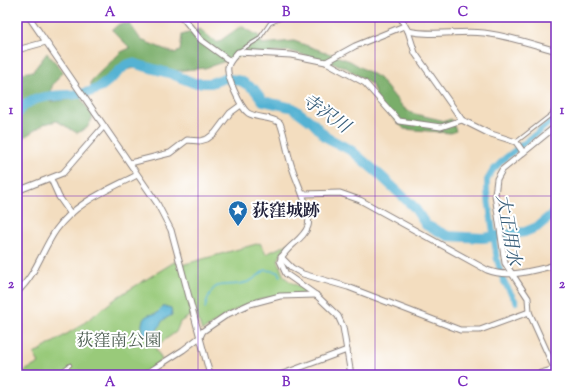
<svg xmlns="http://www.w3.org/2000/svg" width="573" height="392" viewBox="0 0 573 392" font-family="'Sorts Mill Goudy','Noto Serif JP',serif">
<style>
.green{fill:#99ca7a;stroke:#5e765a}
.forest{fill:#7aae6a;stroke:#4e6852}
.water{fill:#55b2d3;stroke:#3c6a87}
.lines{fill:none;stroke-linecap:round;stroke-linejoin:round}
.stream{stroke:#55b2d3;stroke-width:1.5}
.canal{stroke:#55b2d3;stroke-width:6}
.river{stroke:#55b2d3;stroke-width:10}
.service-casing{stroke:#8a807d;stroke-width:4.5}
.minor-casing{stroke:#8a807d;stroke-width:7}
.service{stroke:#fff;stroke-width:2.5}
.minor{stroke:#fff;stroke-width:5}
.grid{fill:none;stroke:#7b2cbf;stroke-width:1;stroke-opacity:0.55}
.labels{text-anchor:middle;stroke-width:4;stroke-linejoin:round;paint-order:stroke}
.poi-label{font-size:17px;font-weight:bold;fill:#22223b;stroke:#fff;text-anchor:start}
.park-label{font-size:17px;fill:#4c5d51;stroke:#fff}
.water-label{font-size:18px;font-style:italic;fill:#365c78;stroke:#fff}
.neatline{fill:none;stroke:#7b2cbf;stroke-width:1.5}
.grid-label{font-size:13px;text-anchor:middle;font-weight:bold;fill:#7b2cbf}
</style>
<rect width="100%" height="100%" fill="#fff"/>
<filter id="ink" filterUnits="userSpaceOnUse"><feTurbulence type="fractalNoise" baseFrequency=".025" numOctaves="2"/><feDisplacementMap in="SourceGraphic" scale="8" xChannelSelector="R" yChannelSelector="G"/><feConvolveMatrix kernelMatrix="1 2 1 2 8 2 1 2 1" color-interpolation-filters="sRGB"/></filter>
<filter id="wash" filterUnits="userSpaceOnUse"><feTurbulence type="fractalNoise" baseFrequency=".012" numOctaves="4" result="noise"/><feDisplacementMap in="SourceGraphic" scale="16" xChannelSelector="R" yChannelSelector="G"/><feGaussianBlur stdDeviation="0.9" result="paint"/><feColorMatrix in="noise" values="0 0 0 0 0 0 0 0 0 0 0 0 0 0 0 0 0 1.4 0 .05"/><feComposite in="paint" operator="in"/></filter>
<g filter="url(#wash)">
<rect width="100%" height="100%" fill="#f3ddbf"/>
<path class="green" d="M292,242L283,250L278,260C280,265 281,271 284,276C290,284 302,286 309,293L308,294C258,295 243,303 202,331L196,312L180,322L176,332L155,347L162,360L141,375H17L39,363L34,354L80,326L119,296L176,261L178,266L260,243L266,254Z"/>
<g class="forest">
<path d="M119,24H130L141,40L174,53L180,51L182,35L200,29L217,43L241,26L259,36L262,44L294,41L350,61L379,78L404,108L411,113L445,121L451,119L456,131L451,133L404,129L378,102L372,85L345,67L290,51L241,56L205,68L174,71L141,67L124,70L108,83L91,88V81L121,52L130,48L112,30Z"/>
<path d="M47,53L63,71L52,86L50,102L80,98L93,116L87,128L77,133L57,121L44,124L17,142V65L23,73L33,71Z"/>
</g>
<path class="water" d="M164,306L171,308L172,315L163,320L156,332L144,335L142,334C141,322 142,314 156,314Z"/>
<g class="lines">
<path class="stream" d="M205,308C214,274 222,290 248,282C254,280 260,273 266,270L278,272L280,276"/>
<path class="canal" d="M516,302L503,280L497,260L487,192V180L493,170L505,158L556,118"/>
<path class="river" d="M17,114C34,87 69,101 95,90C106,85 116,73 126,65L132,63L172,74L194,83H211L225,78L241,81L254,89L263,101L293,108L313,123L326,137L352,151L380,175L414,207L426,225L448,236L483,238L525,232L537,227L556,211"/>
</g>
</g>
<g filter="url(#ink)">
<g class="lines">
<defs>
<g id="service">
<path d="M239,51L259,39L270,23L284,17"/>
<path d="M516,142L552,114L556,105"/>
<path d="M56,375L70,365"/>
</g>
<g id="minor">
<path d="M29,17L157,203L171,230L210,375"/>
<path d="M182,17L201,40L230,61"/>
<path d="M400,17L408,31L415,53L462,120L488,133L516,142L523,152"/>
<path d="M408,31C433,37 459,30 484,33C509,36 532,44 556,51"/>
<path d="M17,50L46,42"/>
<path d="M326,62L355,46L404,26"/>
<path d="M556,126L502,170L497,179L495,195L505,263L528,298L529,312L556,372"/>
<path d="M130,163L170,153L187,140L200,141L207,139L215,133L230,113L241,105"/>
<path d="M51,179L59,197L71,214"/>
<path d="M17,191L63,173L104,126"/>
<path d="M303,194L340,193L360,200L487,270C509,279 534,270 556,265"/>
<path d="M281,257L292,268L303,274L348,287L460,330H480L529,312"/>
<path d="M17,292C36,275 42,250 56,230C76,202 108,190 137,175"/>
<path d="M144,375L183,350L200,337L203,331L228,314L250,304L280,296L316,295"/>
<path d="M280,375L347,350"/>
<path d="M351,375L343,327L338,316L316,295L286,274L280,261C285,246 304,240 308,226C312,212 297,183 293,170C287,155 286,138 280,123C270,116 258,119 248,113C241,108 226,76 228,67C229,61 234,57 238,52L291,55L326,62L365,83L399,121L441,127L462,120"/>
<path d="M534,375L556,369"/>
</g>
</defs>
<use href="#service" class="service-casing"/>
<use href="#minor" class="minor-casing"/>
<use href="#service" class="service"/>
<use href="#minor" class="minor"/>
</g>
</g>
<path class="grid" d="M198,17V375M375,17V375M17,196H556"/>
<defs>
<symbol id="sight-pin" viewBox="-11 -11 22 30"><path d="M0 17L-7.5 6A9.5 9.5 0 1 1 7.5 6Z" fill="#1f6fb2" stroke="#fff"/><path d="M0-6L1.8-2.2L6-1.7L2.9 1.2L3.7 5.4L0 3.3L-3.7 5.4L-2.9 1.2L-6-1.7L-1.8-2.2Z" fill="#fff"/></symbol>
</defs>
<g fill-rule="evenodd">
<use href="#sight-pin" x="227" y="199" width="22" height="30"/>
</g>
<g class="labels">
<g class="poi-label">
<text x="252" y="216">荻窪城跡</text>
</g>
<g class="park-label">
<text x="119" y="346">荻窪南公園</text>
</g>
<g class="water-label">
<text transform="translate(326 113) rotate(35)" y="6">寺沢川</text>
<text transform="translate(509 230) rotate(80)" y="6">大正用水</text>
</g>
</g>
<rect width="573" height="392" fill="none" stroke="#fff" stroke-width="44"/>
<rect x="22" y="22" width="529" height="348" class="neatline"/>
<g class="grid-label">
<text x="110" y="16">A</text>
<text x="286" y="16">B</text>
<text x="463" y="16">C</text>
<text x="11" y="114">1</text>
<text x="562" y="114">1</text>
<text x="11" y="288">2</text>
<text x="562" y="288">2</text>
<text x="110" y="386">A</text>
<text x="286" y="386">B</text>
<text x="463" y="386">C</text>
</g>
</svg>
